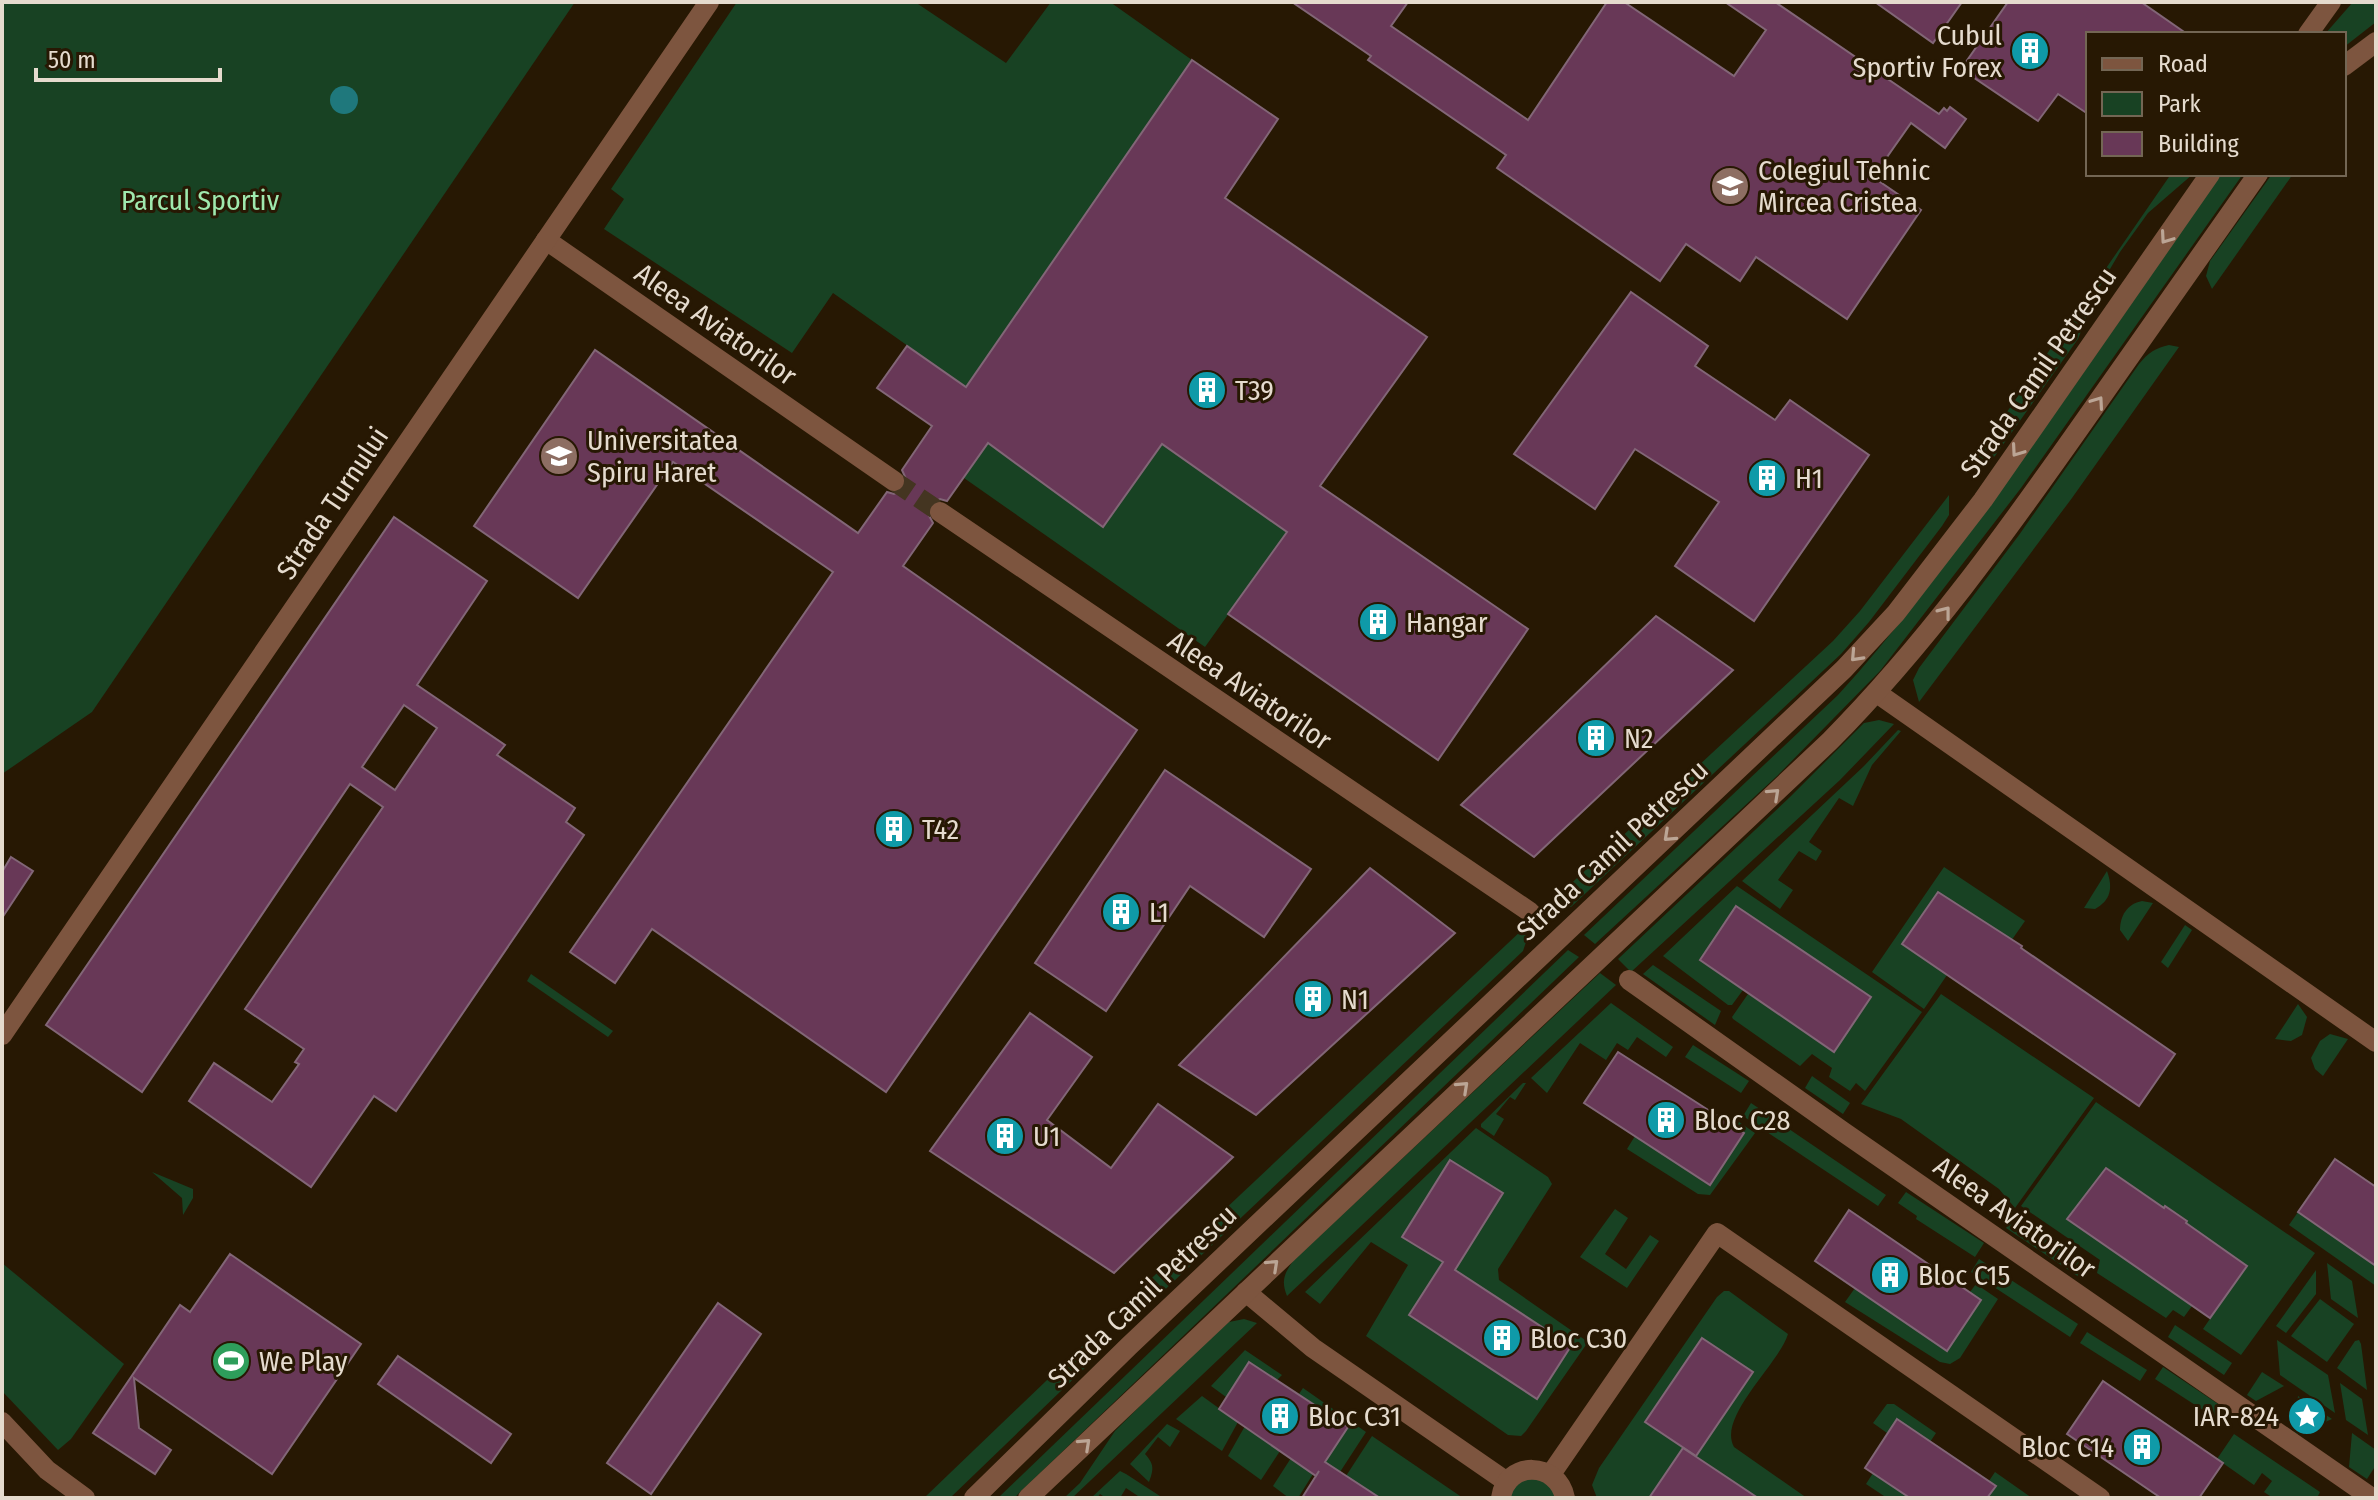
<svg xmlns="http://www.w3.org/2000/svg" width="2378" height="1500" viewBox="0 0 2378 1500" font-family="'Fira Sans Condensed',sans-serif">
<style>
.green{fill:#184223;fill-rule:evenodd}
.water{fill:#1f787c}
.building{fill:#683857;stroke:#826677;stroke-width:2;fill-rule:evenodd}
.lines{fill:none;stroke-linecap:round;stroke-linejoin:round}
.pedestrian-tunnel{stroke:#443521;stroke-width:20;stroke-dasharray:20 10;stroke-linecap:butt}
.pedestrian{stroke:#7d553f;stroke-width:20}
.minor{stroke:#7d553f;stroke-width:20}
.tertiary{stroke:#7d553f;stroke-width:20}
.oneway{stroke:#bba595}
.labels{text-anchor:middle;stroke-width:6;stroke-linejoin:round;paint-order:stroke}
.poi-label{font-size:28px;fill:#e5dbce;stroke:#271803;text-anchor:start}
.park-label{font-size:28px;fill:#9fe9ae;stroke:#271803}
.street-label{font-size:28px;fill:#e5dbce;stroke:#271803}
</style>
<rect width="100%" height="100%" fill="#271803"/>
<g class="green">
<path d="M2,2H575L92,712L2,774Z"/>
<path d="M737,2H915L1006,63L1051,2H1110L1192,60L966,387L833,293L792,353L604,229L624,199L611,189Z"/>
<path d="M2353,2H2376V22L2344,47V34H2325Z"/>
<path d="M2171,174H2193L2148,213L2120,252L2096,293L2078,339L1995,456L1987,463L1971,464Z"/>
<path d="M2221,174H2243L2021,488L1880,671L1777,776L1595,944L1584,935L1838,695C1892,636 1939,573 1986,509C2067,399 2143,286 2221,174Z"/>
<path d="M2272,174H2293L2212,289L2206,276L2210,261Z"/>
<path d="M2169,345L2179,347L2072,498L1919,702L1913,680L1919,668L2019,535L2139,364C2148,353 2155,348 2169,345Z"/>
<path d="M988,443L1103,527L1162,444L1287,532L1205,647L964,478Z"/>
<path d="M1949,495V515L1942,526L1869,622L1841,654L1571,907H1558L1549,904L1833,641L1860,611Z"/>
<path d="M1879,720L1894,724L1840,780L1631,972L1618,959L1790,797L1864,723Z"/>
<path d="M1898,730L1901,731L1872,765L1853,806L1839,798L1809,842L1822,851L1816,861L1799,851L1778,880L1793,890L1780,909L1742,881L1864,766Z"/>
<path d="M1944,867L2025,921L2011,941L1938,892L1902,944L1947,975L1924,1009L1872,972Z"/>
<path d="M2107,871C2113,888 2111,900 2095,909L2084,908Z"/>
<path d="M1737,886L1922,1012L1865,1091L1856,1083L1850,1091L1829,1077L1832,1068L1812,1054L1800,1066L1733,1019L1732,1017L1748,994L1834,1051L1871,998L1737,906L1700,960L1743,990L1732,1005H1728L1663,956Z"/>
<path d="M2142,901L2153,903L2128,941L2120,930C2120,916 2127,904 2142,901Z"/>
<path d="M2185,925L2192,930L2168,968L2161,962Z"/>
<path d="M1523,929L1527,939L1523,951L1153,1301L1141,1308L1122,1306Z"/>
<path d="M1568,950L1579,957L1014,1498H998Z"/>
<path d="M1653,965L1721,1011L1715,1025L1643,974Z"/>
<path d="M1600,973L1616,985L1287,1296C1281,1281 1284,1274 1293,1261Z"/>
<path d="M531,974L613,1031L608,1037L527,981Z"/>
<path d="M1941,994L2094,1098L2015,1208L1999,1189L1901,1119L1861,1104Z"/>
<path d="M1611,1003L1673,1047L1666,1057L1637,1037L1628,1050L1617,1043L1606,1060L1580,1043L1547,1093L1531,1078Z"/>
<path d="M2298,1004L2307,1017L2302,1035L2291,1041L2275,1039Z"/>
<path d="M2330,1034L2348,1039L2323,1076L2315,1069L2311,1058L2320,1041Z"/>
<path d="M1693,1045L1749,1081L1741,1093L1685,1057Z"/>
<path d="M1812,1076L1850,1103L1843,1114L1805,1088Z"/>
<path d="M1523,1083H1526L1515,1100L1510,1097L1496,1114L1504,1119L1494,1136L1481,1127V1124Z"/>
<path d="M2096,1102L2315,1253L2241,1355L2203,1329L2246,1266L2186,1223L2187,1220L2166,1206L2163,1208L2106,1168L2068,1218L2192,1306L2184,1317L2173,1310L2166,1318L2097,1273L2100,1260L2021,1206Z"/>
<path d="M1751,1103L1886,1195L1878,1206L1743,1116Z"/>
<path d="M1739,1122L1755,1133L1710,1195L1698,1194L1627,1149L1635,1136L1710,1186L1744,1134L1735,1127Z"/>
<path d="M1476,1128L1548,1177L1552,1184L1498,1269L1499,1280L1588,1342L1526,1431L1521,1436L1508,1435L1366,1336L1408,1265L1371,1242L1320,1304L1305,1292ZM1451,1160L1502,1193L1454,1270L1571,1346L1537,1399L1409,1315L1443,1262L1402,1237Z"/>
<path d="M152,1172L193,1189V1198L183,1215L182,1198Z"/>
<path d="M1906,1192L1984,1243L1975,1257L1916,1219L1917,1216L1898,1203Z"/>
<path d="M1615,1209L1628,1218L1605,1254L1626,1269L1650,1235L1659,1241L1627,1288L1580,1257Z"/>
<path d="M2298,1212L2376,1266V1286L2289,1225Z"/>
<path d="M2015,1215L2088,1263L2079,1277L2006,1228Z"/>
<path d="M1979,1259L2078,1324L2070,1337L1971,1272Z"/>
<path d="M2,1263L124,1364L71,1439L58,1450L2,1391Z"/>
<path d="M2327,1263L2352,1281L2358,1318L2331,1299Z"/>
<path d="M2316,1270V1294L2286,1333L2276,1326Z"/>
<path d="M1976,1284L1998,1299L1960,1358L1950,1364L1940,1362L1845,1302L1855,1288L1947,1351L1981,1300L1970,1292Z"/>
<path d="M1729,1291L1788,1334C1779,1364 1717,1417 1734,1447L1807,1498H1758L1696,1456L1752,1372L1702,1338L1645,1421L1683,1448L1650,1498H1597L1592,1485L1599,1468L1717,1297L1724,1291Z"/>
<path d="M2320,1299L2354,1324L2327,1362L2291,1336Z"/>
<path d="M1244,1319L1257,1323L1072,1498H1064L1080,1483L1115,1431L1208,1338L1229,1322Z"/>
<path d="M2175,1325L2232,1363L2224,1375L2168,1337Z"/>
<path d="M2087,1332L2147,1370L2140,1381L2080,1343Z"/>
<path d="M1094,1335L1095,1356L1089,1364L950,1498H924Z"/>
<path d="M2277,1340L2328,1375L2335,1413L2280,1375Z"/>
<path d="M2359,1340L2361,1344L2367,1390L2337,1368L2355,1341Z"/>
<path d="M1245,1350L1282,1375L1277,1380L1249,1362L1226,1397L1211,1386Z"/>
<path d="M2163,1367L2230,1412L2223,1423L2155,1379Z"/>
<path d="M2262,1372L2284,1386L2256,1401L2247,1395Z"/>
<path d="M2340,1383L2362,1399L2368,1435L2346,1420Z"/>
<path d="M1303,1388L1366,1432L1340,1472L1325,1462L1348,1427L1299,1394Z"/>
<path d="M1202,1396L1238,1422L1222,1451L1176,1419Z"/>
<path d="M2298,1396L2332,1419L2294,1436Z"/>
<path d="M1887,1404H1894L1936,1433L1930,1442L1896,1420L1887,1433L1873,1423Z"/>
<path d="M1167,1424L1180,1431L1170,1447L1158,1437L1145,1454C1154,1464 1154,1469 1149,1482L1130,1464Z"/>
<path d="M1245,1426L1280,1451L1261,1480L1228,1456Z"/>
<path d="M2352,1433L2376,1450V1465L2367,1479L2349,1467Z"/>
<path d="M2234,1434L2320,1492L2317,1498H2273L2264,1492L2272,1481L2262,1473L2254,1485L2217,1459Z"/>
<path d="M1372,1436L1463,1498H1380L1346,1476Z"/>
<path d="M1291,1458L1313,1474L1298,1498H1289L1273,1486Z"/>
<path d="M1120,1471L1126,1474L1163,1498H1141L1126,1488L1120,1498H1106L1100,1494L1097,1498H1091Z"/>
<path d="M1995,1472L2032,1498H1987L1995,1486L1989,1481Z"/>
<path d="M1873,1473L1910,1498H1887L1866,1484Z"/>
<path d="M1540,1475L1559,1498H1505L1512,1482Z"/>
</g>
<circle class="water" cx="344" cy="100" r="14"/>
<g class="building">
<path d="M1292,2H1408L1391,26L1528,120L1607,2H1624L1734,76L1766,30L1725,2H1775L1939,114L1944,108L1947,111L1950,107L1966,119L1945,148L1911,123L1873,177L1921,210L1847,319L1756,257L1740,281L1686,244L1660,281L1497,168L1506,155L1368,60L1371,56Z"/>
<path d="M1875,2H1962L1933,43Z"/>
<path d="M2008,2H2141L2187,34H2088V114L2058,94L2038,121L1961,69Z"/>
<path d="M1192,60L1278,119L1225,198L1427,337L1320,486L1528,629L1438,760L1228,614L1287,532L1162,444L1103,527L988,443L947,501L940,499L930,504L927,512L933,523L903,566L1137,730L886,1092L652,929L615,983L570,952L833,572L673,462L578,598L474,526L595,350L858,533L887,492L894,494L904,489L907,481L902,470L932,426L877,388L907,346L966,387Z"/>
<path d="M1631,292L1708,346L1695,366L1775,420L1790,400L1869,455L1754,621L1675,566L1719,502L1635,449L1595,509L1514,454Z"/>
<path d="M394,517L487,581L417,685L505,745L497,755L575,808L566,822L584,835L396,1111L374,1096L311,1187L189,1101L214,1063L272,1102L299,1064L295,1062L304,1049L245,1009L383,807L350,784L142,1092L46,1025ZM404,705L437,728L395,790L362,767Z"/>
<path d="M1656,616L1733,670L1534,857L1461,805Z"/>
<path d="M1165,770L1311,869L1264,937L1190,886L1106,1011L1035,963Z"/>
<path d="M11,857L33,871L2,918V872Z"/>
<path d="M1370,868L1455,933L1256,1115L1179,1065Z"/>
<path d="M1938,892L2022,946L2021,948L2175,1054L2139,1106L1902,944Z"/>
<path d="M1736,906L1871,997L1834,1052L1700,960Z"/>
<path d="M1030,1013L1092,1057L1047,1120L1111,1168L1158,1104L1233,1157L1114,1273L930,1151Z"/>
<path d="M1618,1052L1744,1133L1710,1185L1584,1103Z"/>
<path d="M2335,1159L2376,1187V1266L2298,1212Z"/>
<path d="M1450,1160L1503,1193L1455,1270L1571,1346L1537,1399L1409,1315L1443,1262L1402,1237Z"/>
<path d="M2106,1168L2164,1208L2165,1206L2187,1221L2186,1223L2247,1266L2210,1318L2067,1219Z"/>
<path d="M1849,1210L1981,1300L1947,1351L1815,1261Z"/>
<path d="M230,1254L361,1344L272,1474L134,1378L139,1428L171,1450L155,1474L93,1433L180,1305L190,1312Z"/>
<path d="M718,1303L761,1334L651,1494L607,1463Z"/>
<path d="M1702,1338L1753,1372L1696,1456L1645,1422Z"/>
<path d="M398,1356L511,1434L491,1463L378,1384Z"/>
<path d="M1249,1362L1348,1427L1325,1462L1380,1498H1302L1319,1471L1316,1476L1219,1409Z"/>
<path d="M2103,1381L2223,1463L2199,1498H2161L2067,1434Z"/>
<path d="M1897,1419L1996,1486L1987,1498H1910L1865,1468Z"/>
<path d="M1683,1448L1758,1498H1649Z"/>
</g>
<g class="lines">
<path class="pedestrian-tunnel" d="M894,481L940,512"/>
<g class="pedestrian">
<path d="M546,240L894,481"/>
<path d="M940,512L1530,912"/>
<path d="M1629,980L1842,1131L2372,1498"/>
</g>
<g class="minor">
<path d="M1877,693L2376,1042"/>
<path d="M2,1035L709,2"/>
<path d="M1246,1292L1313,1348L1507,1482"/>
<path d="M2,1422L47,1470L85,1498"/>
<path d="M1551,1474L1717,1233L2100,1498"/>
<path d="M1501,1498C1506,1460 1558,1461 1565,1498"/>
</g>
<g class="tertiary">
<path d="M2308,34L2331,2"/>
<path d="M2344,66L2376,42"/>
<path d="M974,1498L1129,1346L1844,669L1896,613L1983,500L2210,174"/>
<path d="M1028,1498L1830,741C1926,644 2005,534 2083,423C2142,340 2200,257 2258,174"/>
</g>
</g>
<defs><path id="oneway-chevron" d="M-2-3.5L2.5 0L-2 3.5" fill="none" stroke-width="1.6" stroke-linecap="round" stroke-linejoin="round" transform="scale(2)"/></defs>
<g class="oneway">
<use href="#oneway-chevron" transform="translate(2166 238) rotate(125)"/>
<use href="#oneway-chevron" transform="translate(2098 402) rotate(-55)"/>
<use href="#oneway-chevron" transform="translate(2017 451) rotate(125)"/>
<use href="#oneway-chevron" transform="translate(1945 612) rotate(-52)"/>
<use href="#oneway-chevron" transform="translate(1856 656) rotate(133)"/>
<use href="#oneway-chevron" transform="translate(1774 794) rotate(-43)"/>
<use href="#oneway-chevron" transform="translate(1669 836) rotate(137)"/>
<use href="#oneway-chevron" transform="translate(1463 1087) rotate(-43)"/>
<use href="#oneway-chevron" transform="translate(1273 1265) rotate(-43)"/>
<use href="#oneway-chevron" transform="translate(1085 1444) rotate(-43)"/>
</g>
<defs>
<symbol id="building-disc" viewBox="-11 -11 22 22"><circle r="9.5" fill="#0f9aa8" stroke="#271803"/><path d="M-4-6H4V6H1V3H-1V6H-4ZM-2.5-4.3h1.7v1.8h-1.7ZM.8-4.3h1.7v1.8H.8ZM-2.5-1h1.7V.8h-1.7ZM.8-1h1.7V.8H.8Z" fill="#fff"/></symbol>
<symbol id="university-disc" viewBox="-11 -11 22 22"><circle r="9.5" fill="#8d6e63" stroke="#271803"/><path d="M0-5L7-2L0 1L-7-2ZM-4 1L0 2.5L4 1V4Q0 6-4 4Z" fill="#fff"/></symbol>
<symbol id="stadium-disc" viewBox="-11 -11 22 22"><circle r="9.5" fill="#2e9e5b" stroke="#271803"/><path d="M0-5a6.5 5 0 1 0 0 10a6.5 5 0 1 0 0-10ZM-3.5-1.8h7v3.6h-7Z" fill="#fff"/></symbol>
<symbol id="sight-disc" viewBox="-11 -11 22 22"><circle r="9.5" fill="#0f9aa8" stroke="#271803"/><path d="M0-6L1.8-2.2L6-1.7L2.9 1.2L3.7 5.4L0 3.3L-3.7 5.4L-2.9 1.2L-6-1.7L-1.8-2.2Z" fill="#fff"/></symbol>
</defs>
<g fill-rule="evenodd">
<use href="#building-disc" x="2008" y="29" width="44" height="44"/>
<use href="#university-disc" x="1708" y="164" width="44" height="44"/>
<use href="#building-disc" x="1185" y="368" width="44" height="44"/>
<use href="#university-disc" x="537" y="434" width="44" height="44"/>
<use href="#building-disc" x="1745" y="456" width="44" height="44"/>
<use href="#building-disc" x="1356" y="600" width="44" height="44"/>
<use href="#building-disc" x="1574" y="716" width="44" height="44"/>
<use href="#building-disc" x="872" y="807" width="44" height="44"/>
<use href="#building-disc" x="1099" y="890" width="44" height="44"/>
<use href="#building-disc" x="1291" y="977" width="44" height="44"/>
<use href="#building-disc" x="1644" y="1098" width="44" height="44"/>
<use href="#building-disc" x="983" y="1114" width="44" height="44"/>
<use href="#building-disc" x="1868" y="1253" width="44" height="44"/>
<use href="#building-disc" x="1480" y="1316" width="44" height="44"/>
<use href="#stadium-disc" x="209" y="1339" width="44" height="44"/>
<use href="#building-disc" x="1258" y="1394" width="44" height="44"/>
<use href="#sight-disc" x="2285" y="1394" width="44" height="44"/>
<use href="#building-disc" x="2120" y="1425" width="44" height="44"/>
</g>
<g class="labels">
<g class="poi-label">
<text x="2002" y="45" text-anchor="end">Cubul<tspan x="2002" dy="32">Sportiv Forex</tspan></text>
<text x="1758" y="180">Colegiul Tehnic<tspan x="1758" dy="32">Mircea Cristea</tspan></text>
<text x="1235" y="400">T39</text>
<text x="587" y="450">Universitatea<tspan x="587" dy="32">Spiru Haret</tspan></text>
<text x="1795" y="488">H1</text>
<text x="1406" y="632">Hangar</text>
<text x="1624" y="748">N2</text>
<text x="922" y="839">T42</text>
<text x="1149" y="922">L1</text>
<text x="1341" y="1009">N1</text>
<text x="1694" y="1130">Bloc C28</text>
<text x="1033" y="1146">U1</text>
<text x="1918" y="1285">Bloc C15</text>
<text x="1530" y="1348">Bloc C30</text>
<text x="259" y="1371">We Play</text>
<text x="1308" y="1426">Bloc C31</text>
<text x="2279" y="1426" text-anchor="end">IAR-824</text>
<text x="2114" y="1457" text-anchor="end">Bloc C14</text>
</g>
<g class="park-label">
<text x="200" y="210">Parcul Sportiv</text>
</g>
<g class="street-label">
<text transform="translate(716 324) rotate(35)" y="10">Aleea Aviatorilor</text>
<text transform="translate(2038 372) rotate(-55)" y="10">Strada Camil Petrescu</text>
<text transform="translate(332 503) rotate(-56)" y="10">Strada Turnului</text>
<text transform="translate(1250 690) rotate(34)" y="10">Aleea Aviatorilor</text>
<text transform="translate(1612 850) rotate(-43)" y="10">Strada Camil Petrescu</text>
<text transform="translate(2015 1217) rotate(35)" y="10">Aleea Aviatorilor</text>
<text transform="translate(1142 1296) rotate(-44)" y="10">Strada Camil Petrescu</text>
</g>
</g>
<rect width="2378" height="1500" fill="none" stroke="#e5dbce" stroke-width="8"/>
<rect x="2086" y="32" width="260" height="144" fill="#271803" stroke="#736654" stroke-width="2"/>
<rect x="2102" y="58" width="40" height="12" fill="#7d553f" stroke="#736654" stroke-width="2"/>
<text x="2158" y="72" font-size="24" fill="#e5dbce">Road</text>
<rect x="2102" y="92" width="40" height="24" fill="#184223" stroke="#736654" stroke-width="2"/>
<text x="2158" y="112" font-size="24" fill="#e5dbce">Park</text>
<rect x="2102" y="132" width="40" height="24" fill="#683857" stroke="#736654" stroke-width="2"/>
<text x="2158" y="152" font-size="24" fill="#e5dbce">Building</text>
<path d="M36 68v12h184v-12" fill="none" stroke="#e5dbce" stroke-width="4"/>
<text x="48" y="68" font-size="24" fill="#e5dbce" stroke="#271803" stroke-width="6" paint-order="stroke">50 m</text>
</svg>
